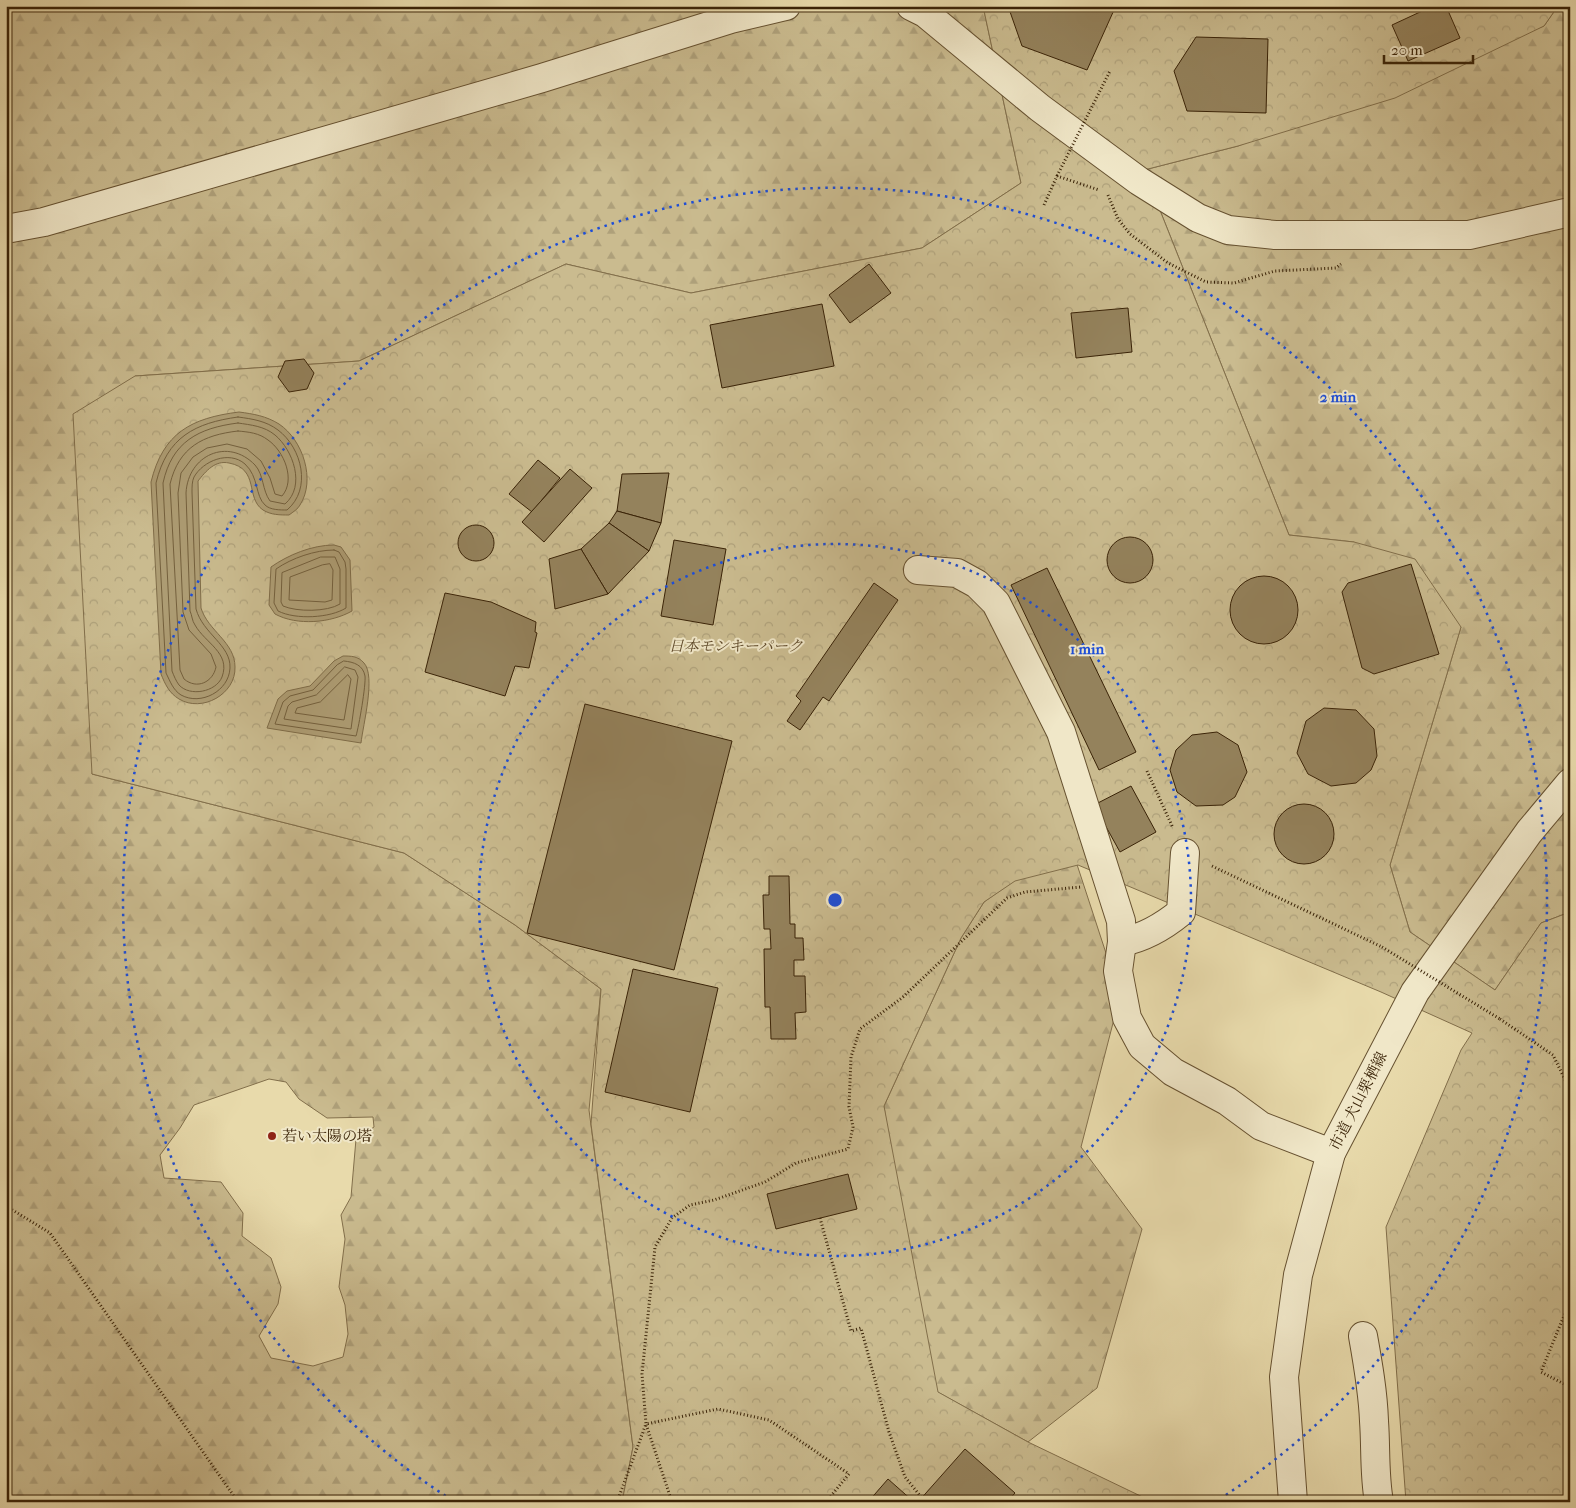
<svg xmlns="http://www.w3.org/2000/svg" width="1576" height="1508" viewBox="0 0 1576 1508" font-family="'IM FELL French Canon','Noto Serif JP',serif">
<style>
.forest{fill:url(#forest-firs);stroke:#826f4b;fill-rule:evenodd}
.park{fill:url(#park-crowns);stroke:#826f4b}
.water{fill:#ad9c73;stroke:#7f6c48}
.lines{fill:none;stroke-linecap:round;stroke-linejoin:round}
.shore{stroke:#74603d;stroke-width:1}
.building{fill:#94825c;stroke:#3a2307}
.minor-casing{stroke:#665130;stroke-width:30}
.path{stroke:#3a2307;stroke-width:3;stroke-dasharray:1 2.5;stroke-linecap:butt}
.minor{stroke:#f0e7c8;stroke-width:28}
.path-bridge{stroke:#3a2307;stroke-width:3;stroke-dasharray:1 2.5;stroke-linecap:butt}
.ring{fill:none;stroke:#1d4ed8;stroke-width:2.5;stroke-dasharray:2.5 5}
.poi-dot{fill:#8f2418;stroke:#f0e7c8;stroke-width:2}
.labels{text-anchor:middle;stroke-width:4;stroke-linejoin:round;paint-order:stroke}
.park-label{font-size:15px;font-style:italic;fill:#5e4929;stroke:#f0e7c8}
.street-label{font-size:15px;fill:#3a2307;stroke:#f0e7c8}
.poi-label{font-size:15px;fill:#3a2307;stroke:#f0e7c8;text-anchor:start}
.centre{fill:#1d4ed8;stroke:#f0e7c8;stroke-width:2.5}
.ring-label{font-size:15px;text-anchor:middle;font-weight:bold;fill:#1d4ed8;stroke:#f0e7c8;stroke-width:4;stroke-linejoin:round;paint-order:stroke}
</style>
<defs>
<pattern id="forest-firs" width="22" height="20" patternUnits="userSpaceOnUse" patternTransform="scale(1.25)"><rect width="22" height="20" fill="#cabb8f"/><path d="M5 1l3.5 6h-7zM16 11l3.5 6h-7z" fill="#aea07a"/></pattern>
<pattern id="park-crowns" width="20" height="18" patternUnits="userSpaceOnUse" patternTransform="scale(1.25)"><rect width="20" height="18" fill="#cabb8f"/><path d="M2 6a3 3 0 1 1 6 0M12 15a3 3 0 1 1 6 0" fill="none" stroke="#aea07a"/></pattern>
</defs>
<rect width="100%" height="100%" fill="#e8daab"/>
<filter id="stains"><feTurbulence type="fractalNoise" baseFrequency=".004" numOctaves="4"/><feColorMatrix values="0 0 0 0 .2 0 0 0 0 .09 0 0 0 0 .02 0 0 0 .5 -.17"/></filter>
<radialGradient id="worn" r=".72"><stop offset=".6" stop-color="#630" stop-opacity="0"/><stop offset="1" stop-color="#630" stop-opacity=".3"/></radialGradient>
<g class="forest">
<path d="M6,6H983L1021,183L922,248L691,293L566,264L359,361L135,376L92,774L404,853L515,925L601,989L589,1110L633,1447L622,1502H6ZM269,1079L286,1082L299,1099L327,1118L373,1117L374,1127L356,1139L351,1197L341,1215L345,1239L339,1287L345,1305L348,1334L343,1357L313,1366L271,1358L259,1336L278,1304L281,1287L271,1258L242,1236L243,1213L221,1182L164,1178L160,1155L180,1128L194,1105Z"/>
<path d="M1558,6H1570V912L1541,923L1495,990L1410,932L1390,865L1461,627L1354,542L1289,535L1144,170L1238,146L1544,26Z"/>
<path d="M1052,788L1120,996L1081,1147L1142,1229L1097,1388L1028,1442L925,1385L884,1106L961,938L984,902L1015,880Z"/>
</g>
<path class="park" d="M983,6H1558L1544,26L1395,98L1238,146L1144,170L1289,535L1354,542L1415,559L1461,627L1390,865L1410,932L1495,990L1541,923L1570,912V1502H1406L1386,1227L1461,1050L1472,1033L1381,992L1078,865L1015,881L984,902L961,938L884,1106L938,1392L1028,1442L1153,1502H622L633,1447L591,1124L601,989L515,925L404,853L92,774L73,414L135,376L359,361L566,264L691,293L922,248L1021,183Z"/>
<g class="water">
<path d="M239,412C254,414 266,416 279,424C303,440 316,480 300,505C298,509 293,512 289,515C280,515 271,515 263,510C245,498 260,469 229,463C215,460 206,471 198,481L201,608C208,631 235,642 235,667C236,694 202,713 179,699C169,693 165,684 161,674L151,482C163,433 191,418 239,412Z"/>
<path d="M334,545L341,547L350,560L352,611C331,623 297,626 275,614L269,605L271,567C288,555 312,545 334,545Z"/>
<path d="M343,656C351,656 358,656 364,663C376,676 363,725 361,743L267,728L278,699L287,691L310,686L334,661Z"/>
</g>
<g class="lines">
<g class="shore">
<path d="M238,417C253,419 266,421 278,430C302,448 312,489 287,510C280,510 270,510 265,505C255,496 259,477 245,464C229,450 203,461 194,477C192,481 192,487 192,492L196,609C203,634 231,645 230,668C229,691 201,706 181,695C173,690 170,681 166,673L156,483C167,437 195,423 238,417Z"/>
<path d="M238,423C251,425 264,426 275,435C293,450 306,486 285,504L270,501C262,490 264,475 255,465C228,437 188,455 186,493L190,611C192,615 192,621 195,625C205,643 231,653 222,677C216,692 190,697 179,685C176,681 174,676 172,671L163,483C172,442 198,428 238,423Z"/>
<path d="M238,431C249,432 259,433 268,440C284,451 296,480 282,496L275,494L270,478L261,461L247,449L227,444L207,448L193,457L181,473L178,493L183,612L189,630L211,654L216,667C213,682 197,690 184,679L180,670L170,484C179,447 203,435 238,431Z"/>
<path d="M334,550L339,552L345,562L346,569V608C330,618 296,620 278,611L274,603L276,569C292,558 315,550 334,550Z"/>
<path d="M321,557H335L340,569V604C327,612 297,612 283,606L281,602L282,573Z"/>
<path d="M330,564L333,570L332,600L325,602L289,600L290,577L322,565Z"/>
<path d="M344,661C354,662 363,665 365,676C366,685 359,726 356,736L275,724L283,702L290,696L313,690L337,665Z"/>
<path d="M345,667L355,670L358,677L351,729L284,719L288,706L292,702L316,695Z"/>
<path d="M348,675L351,679L344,720L295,713L297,708L320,702Z"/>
</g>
</g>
<g class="building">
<path d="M1008,6H1105L1114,10L1087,70L1022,46Z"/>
<path d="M1433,6H1446L1460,38L1408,61L1392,25Z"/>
<path d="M1196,37L1268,39L1266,113L1187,111L1174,71Z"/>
<path d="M869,264L891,293L850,323L829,295Z"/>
<path d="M822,304L834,366L722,388L710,325Z"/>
<path d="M1128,308L1132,352L1076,358L1071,313Z"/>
<path d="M304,359L314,373L307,389L289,392L278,377L285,361Z"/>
<path d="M538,460L560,478L532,512L509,494Z"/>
<path d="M570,469L592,488L544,542L522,522Z"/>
<path d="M669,473L661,523L617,511L622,474Z"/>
<path d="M617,511L661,523L649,551L609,523Z"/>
<path d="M609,523L649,551L608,594L581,549Z"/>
<circle cx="476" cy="543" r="18"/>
<circle cx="1130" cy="560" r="23"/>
<path d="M674,540L726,549L713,625L661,616Z"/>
<path d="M581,549L608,594L555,609L549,559Z"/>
<path d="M1411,564L1439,654L1374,674L1362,668L1342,592L1348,583Z"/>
<path d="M1047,568L1136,752L1099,770L1011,585Z"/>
<circle cx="1264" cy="610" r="34"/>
<path d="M874,583L898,600L829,701L823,697L800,730L787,721L801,701L796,696Z"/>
<path d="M445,593L491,602L536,622L535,632L537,633L529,668L515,666L505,696L425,672Z"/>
<path d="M585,704L732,741L674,970L527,933Z"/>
<path d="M1324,708L1356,710L1374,729L1377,756L1371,770L1356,783L1331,786L1308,774L1297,753L1306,721Z"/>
<path d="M1217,732L1238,745L1247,772L1235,797L1223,805L1196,806L1177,792L1170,770L1176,750L1192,735Z"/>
<path d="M1131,786L1156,832L1120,852L1094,805Z"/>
<circle cx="1304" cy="834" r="30"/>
<path d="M769,876H789L790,924H795V938H803L804,960H794V976H805L806,1012L795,1013L796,1039H771L770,1007H765L764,949H771L770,929H764L763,895H769Z"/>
<path d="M633,969L718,988L690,1112L605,1092Z"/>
<path d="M848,1174L857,1209L776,1229L767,1194Z"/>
<path d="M965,1449L1015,1493L1007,1502H918Z"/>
<path d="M888,1479L914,1502H868Z"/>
</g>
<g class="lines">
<defs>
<g id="minor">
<path d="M911,6L925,13L1040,108L1139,181L1198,218L1228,230L1275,235H1469L1570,212"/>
<path d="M6,229L44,222L542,78L731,19L786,6"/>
<path d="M918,570L957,573L977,584L996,603L1061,732L1121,921L1122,942L1118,971L1127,1018L1142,1046L1173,1072L1227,1101L1261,1126L1331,1153"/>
<path d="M1122,942C1143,938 1164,926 1181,912L1185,853"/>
<path d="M1363,1336C1368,1364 1373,1392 1374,1421C1376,1448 1374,1474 1379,1502"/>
<path d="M1293,1502L1284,1377L1298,1275L1331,1153L1415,992L1529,832L1570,783"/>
</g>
</defs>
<use href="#minor" class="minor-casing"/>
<g class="path">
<path d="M1108,195L1118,219L1130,234L1168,263L1206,282L1234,283L1275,271L1336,268L1341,264"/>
<path d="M1044,205L1057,176L1099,190"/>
<path d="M1147,771L1173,828"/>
<path d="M1212,866L1382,947"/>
<path d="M1500,1019L1553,1055L1570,1090"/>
<path d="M6,1206L50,1233L238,1502"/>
<path d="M820,1218L851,1331L861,1328L889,1432L905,1477L922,1498"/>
<path d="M1570,1301L1541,1372L1570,1387"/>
<path d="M617,1502L646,1424L642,1374L655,1247L672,1218L690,1205L714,1200L765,1182L796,1163L848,1149L853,1127L849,1107L851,1057L860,1029L903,997L1007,898L1025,892L1081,887"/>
<path d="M672,1502L646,1424L718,1409L769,1420L849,1474L826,1502"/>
</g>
<use href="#minor" class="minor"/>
<g class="path-bridge">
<path d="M1057,176L1110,71"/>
<path d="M1382,947L1500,1019"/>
</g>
</g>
<g class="ring">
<circle cx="835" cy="900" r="356"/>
<path d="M452 1500A712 712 0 1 1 1218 1500"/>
</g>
<circle class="poi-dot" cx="272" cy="1136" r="5"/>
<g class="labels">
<g class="park-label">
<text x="736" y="651">日本モンキーパーク</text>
</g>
<g class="street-label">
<text transform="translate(1358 1101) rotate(-63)" y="5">市道 犬山栗栖線</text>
</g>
<g class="poi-label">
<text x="282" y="1141">若い太陽の塔</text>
</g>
</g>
<circle cx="835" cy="900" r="8" class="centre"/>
<g class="ring-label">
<text x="1338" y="402">2 min</text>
<text x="1087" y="654">1 min</text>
</g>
<rect width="1576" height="1508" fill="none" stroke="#e8daab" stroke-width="25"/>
<rect x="8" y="8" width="1561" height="1493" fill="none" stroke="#3a2307" stroke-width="2.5"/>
<rect x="12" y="12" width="1551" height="1483" fill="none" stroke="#3a2307"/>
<path d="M1384 55v8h89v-8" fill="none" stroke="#3a2307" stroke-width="2.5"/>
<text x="1391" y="55" font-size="15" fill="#3a2307" stroke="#f0e7c8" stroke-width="4" paint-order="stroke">20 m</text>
<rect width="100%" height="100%" filter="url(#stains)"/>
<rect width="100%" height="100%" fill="url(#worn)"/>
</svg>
